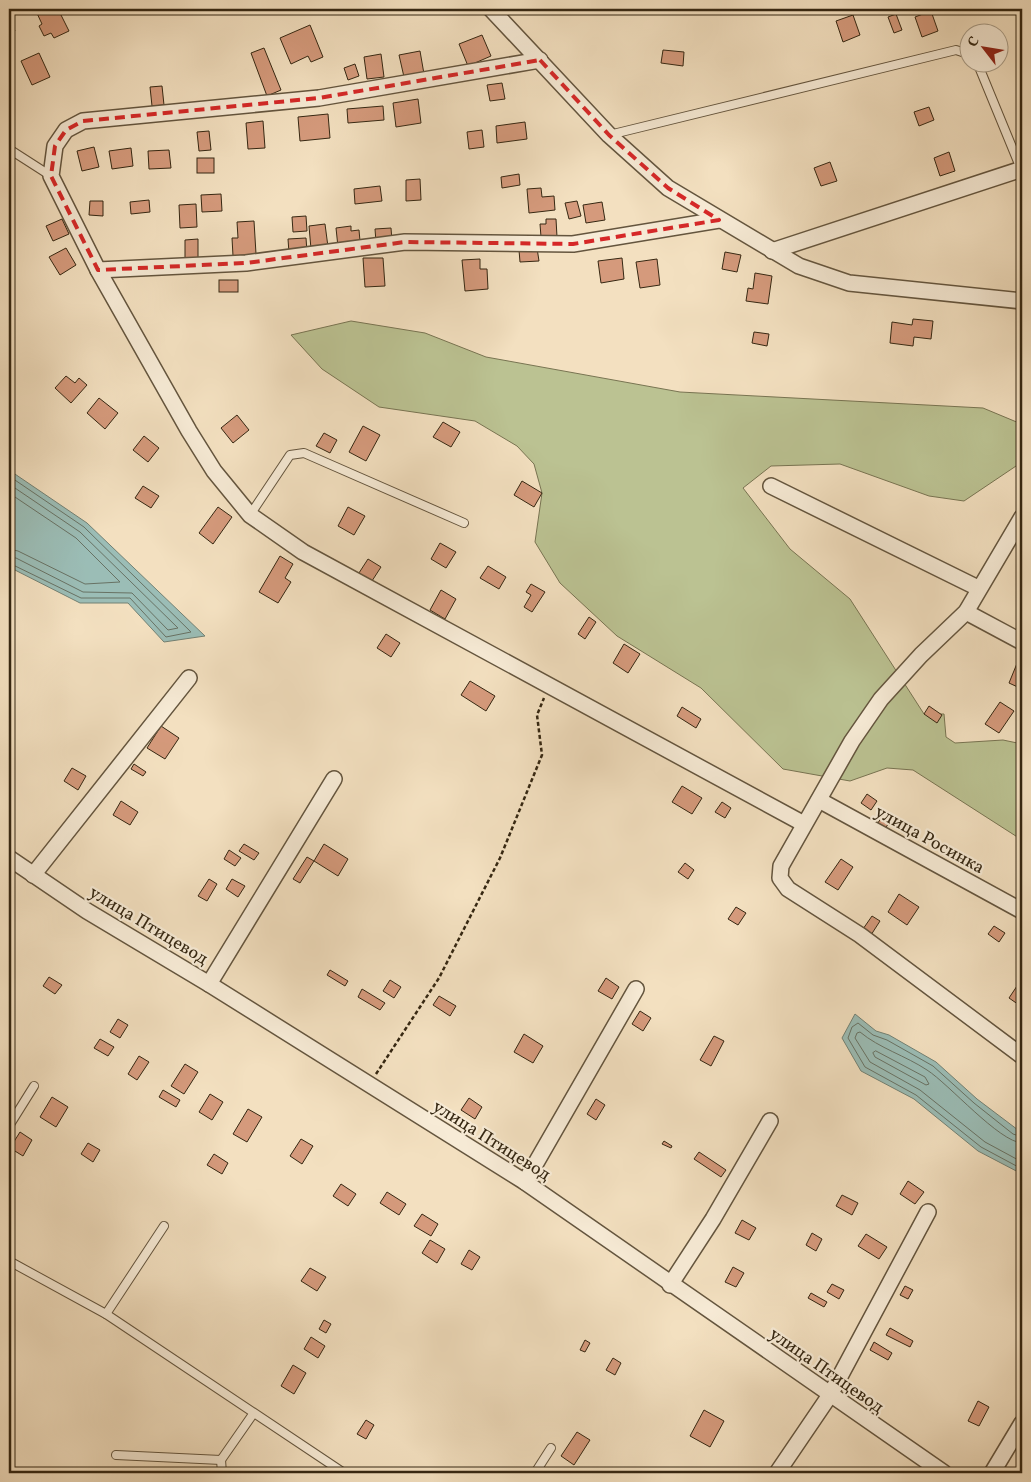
<svg xmlns="http://www.w3.org/2000/svg" width="1031" height="1482" viewBox="0 0 1031 1482" font-family="Vollkorn,serif">
<style>
.green{fill:#bbc292;stroke:#787452}
.water{fill:#9bbdb6;stroke:#728174}
.lines{fill:none;stroke-linecap:round;stroke-linejoin:round}
.shore{stroke:#687264;stroke-width:1}
.building{fill:#d59a7c;stroke:#352712}
.lane-casing{stroke:#64553e;stroke-width:10}
.street-casing{stroke:#64553e;stroke-width:18}
.path{stroke:#352712;stroke-width:2.5;stroke-dasharray:4 2.5;stroke-linecap:butt}
.lane{stroke:#f7ebd6;stroke-width:8}
.street{stroke:#f7ebd6;stroke-width:15}
.marked{fill:none;stroke:#d62828;stroke-width:4;stroke-dasharray:10 6;stroke-linejoin:round}
.labels{text-anchor:middle;stroke-width:4.5;stroke-linejoin:round;paint-order:stroke}
.street-label{font-size:18px;fill:#352712;stroke:#f7ebd6}
</style>
<rect width="100%" height="100%" fill="#f3e0c0"/>
<filter id="stains"><feTurbulence type="fractalNoise" baseFrequency=".004" numOctaves="4"/><feColorMatrix values="0 0 0 0 .2 0 0 0 0 .09 0 0 0 0 .02 0 0 0 .5 -.17"/></filter>
<radialGradient id="worn" r=".72"><stop offset=".6" stop-color="#630" stop-opacity="0"/><stop offset="1" stop-color="#630" stop-opacity=".3"/></radialGradient>
<path class="green" d="M351,321L425,333L486,357L680,392L983,408L1019,423L1022,462L964,501L929,496L840,464L771,466L743,488L790,549L850,599L924,714H944L946,737L955,743L1003,740L1022,744V840L913,770L887,768L850,781L783,769L701,688L617,636L560,583L535,542L542,493L534,464L517,446L475,421L379,407L322,369L291,335Z"/>
<g class="water">
<path d="M9,470L87,523L205,636L164,642L128,603H80L9,567Z"/>
<path d="M855,1014L876,1031L889,1035L936,1062L977,1099L1022,1133V1174L978,1151L914,1099L861,1071L842,1038Z"/>
</g>
<g class="lines">
<g class="shore">
<path d="M9,476L84,527L191,632L166,637L130,598H81L9,563"/>
<path d="M9,484L80,532L178,628L168,630L132,593L83,592L16,558L9,557"/>
<path d="M9,493L76,538L120,582L85,584L18,551L9,549"/>
<path d="M876,1051L925,1077L929,1084L926,1085L875,1057L873,1053Z"/>
<path d="M1022,1137L1013,1134L974,1103L933,1066L887,1040L873,1035L858,1023L852,1027L848,1038L865,1067L916,1095L981,1147L1022,1169"/>
<path d="M1022,1143C999,1142 949,1084 927,1070C906,1056 879,1048 860,1032L857,1033L855,1038L870,1062L920,1090L985,1142L1022,1162"/>
</g>
</g>
<g class="building">
<path d="M35,9H58L69,31L54,38L51,33L44,36L39,26L42,24Z"/>
<path d="M931,11L938,31L922,37L915,17Z"/>
<path d="M896,14L902,30L894,33L888,17Z"/>
<path d="M853,15L860,35L843,42L836,21Z"/>
<path d="M9,19L15,31L9,34L12,40L9,42Z"/>
<path d="M310,25L323,57L311,62L308,56L291,64L280,38Z"/>
<path d="M482,35L491,56L468,66L459,44Z"/>
<path d="M264,48L281,90L267,96L251,53Z"/>
<path d="M663,50L684,52L683,66L661,63Z"/>
<path d="M420,51L424,74L404,77L399,55Z"/>
<path d="M39,53L50,77L32,85L21,61Z"/>
<path d="M381,54L384,77L367,79L364,57Z"/>
<path d="M355,64L359,76L348,80L344,68Z"/>
<path d="M502,83L505,99L490,101L487,85Z"/>
<path d="M162,86L164,105L152,106L150,87Z"/>
<path d="M418,99L421,123L396,127L393,103Z"/>
<path d="M383,106L384,120L348,123L347,109Z"/>
<path d="M929,107L934,120L919,126L914,112Z"/>
<path d="M328,114L330,138L300,141L298,117Z"/>
<path d="M263,121L265,148L248,149L246,123Z"/>
<path d="M525,122L527,139L497,143L496,126Z"/>
<path d="M482,130L484,147L469,149L467,132Z"/>
<path d="M209,131L211,150L199,151L197,132Z"/>
<path d="M94,147L99,167L82,171L77,151Z"/>
<path d="M131,148L133,166L112,169L109,151Z"/>
<path d="M169,150L171,168L149,169L148,151Z"/>
<path d="M949,152L955,171L940,176L934,158Z"/>
<rect x="197" y="158" width="17" height="15"/>
<path d="M830,162L837,181L821,186L814,168Z"/>
<path d="M519,174L520,185L502,188L501,177Z"/>
<path d="M420,179L421,200L406,201V180Z"/>
<path d="M380,186L382,201L355,204L354,189Z"/>
<path d="M541,188L542,197L554,196L555,210L529,213L527,189Z"/>
<path d="M221,194L222,211L202,212L201,195Z"/>
<path d="M149,200L150,212L131,214L130,202Z"/>
<path d="M90,201H103V216L89,215Z"/>
<path d="M577,201L581,216L569,219L565,203Z"/>
<path d="M602,202L605,220L586,223L583,205Z"/>
<path d="M196,204L197,227L180,228L179,205Z"/>
<path d="M306,216L307,231L293,232L292,217Z"/>
<path d="M62,219L69,234L53,241L46,226Z"/>
<path d="M546,219H556L557,237H541L540,224H546Z"/>
<path d="M254,221L256,254L233,256L232,238H238L237,222Z"/>
<path d="M325,224L328,247L311,249L309,226Z"/>
<path d="M351,226V231L359,230L360,241L338,247L336,228Z"/>
<path d="M391,228L392,241L376,242L375,229Z"/>
<path d="M306,238L307,252L289,253L288,239Z"/>
<path d="M198,239V258H185V240Z"/>
<path d="M66,248L76,265L60,275L49,257Z"/>
<path d="M537,248L539,261L520,262L519,250Z"/>
<path d="M725,252L741,255L737,272L722,269Z"/>
<path d="M363,258H383L385,286L365,287Z"/>
<path d="M622,258L624,279L601,283L598,261Z"/>
<path d="M480,259V269H487L488,289L465,291L462,260Z"/>
<path d="M657,259L660,285L640,288L636,262Z"/>
<path d="M755,273L772,276L768,304L746,301L748,288L753,289Z"/>
<rect x="219" y="280" width="19" height="12"/>
<path d="M913,319L933,321L931,339L914,337L913,346L890,343L892,322L912,325Z"/>
<path d="M754,332L769,334L767,346L752,343Z"/>
<path d="M66,376L75,383L79,378L87,385L71,403L55,388Z"/>
<path d="M99,398L118,413L105,429L87,413Z"/>
<path d="M237,415L249,430L233,443L221,428Z"/>
<path d="M443,422L460,432L451,447L433,437Z"/>
<path d="M363,426L380,435L366,461L349,452Z"/>
<path d="M324,433L337,440L330,453L316,446Z"/>
<path d="M144,436L159,448L148,462L133,450Z"/>
<path d="M522,481L542,493L534,507L514,495Z"/>
<path d="M143,486L159,496L151,508L135,498Z"/>
<path d="M218,507L232,517L213,544L199,533Z"/>
<path d="M348,507L365,516L354,535L338,526Z"/>
<path d="M440,543L456,552L446,568L431,559Z"/>
<path d="M280,556L293,564L285,578L291,582L278,603L259,592Z"/>
<path d="M368,559L381,567L370,584L357,576Z"/>
<path d="M488,566L506,577L499,589L480,578Z"/>
<path d="M531,584L545,592L532,612L524,607L531,595L526,592Z"/>
<path d="M441,590L456,599L445,619L430,610Z"/>
<path d="M589,617L596,622L585,639L578,634Z"/>
<path d="M386,634L400,643L391,657L377,648Z"/>
<path d="M624,644L640,654L628,673L613,663Z"/>
<path d="M1018,661L1022,663V689L1009,683Z"/>
<path d="M470,681L495,696L486,711L461,695Z"/>
<path d="M1000,702L1014,711L999,733L985,724Z"/>
<path d="M929,706L942,715L937,723L924,714Z"/>
<path d="M682,707L701,719L696,728L677,716Z"/>
<path d="M161,726L179,738L165,759L147,748Z"/>
<path d="M134,764L146,772L143,776L131,769Z"/>
<path d="M72,768L86,776L78,790L64,781Z"/>
<path d="M9,784L14,787L9,796Z"/>
<path d="M682,786L702,798L692,814L672,802Z"/>
<path d="M867,794L877,801L871,810L861,803Z"/>
<path d="M121,801L138,812L130,825L113,815Z"/>
<path d="M722,802L731,808L725,818L715,812Z"/>
<path d="M882,816L890,821L885,829L878,823Z"/>
<path d="M244,844L259,853L254,860L239,851Z"/>
<path d="M324,844L348,859L338,876L314,861Z"/>
<path d="M229,850L241,858L235,866L224,859Z"/>
<path d="M307,857L314,861L300,883L293,879Z"/>
<path d="M841,859L853,867L838,890L825,882Z"/>
<path d="M685,863L694,870L688,879L678,872Z"/>
<path d="M209,879L217,884L207,901L198,896Z"/>
<path d="M232,879L245,886L238,897L226,889Z"/>
<path d="M899,894L919,907L907,925L888,912Z"/>
<path d="M736,907L746,913L738,925L728,919Z"/>
<path d="M872,916L880,921L871,935L863,929Z"/>
<path d="M994,926L1005,933L999,942L988,934Z"/>
<path d="M330,970L348,981L345,986L327,975Z"/>
<path d="M49,977L62,985L55,994L43,986Z"/>
<path d="M606,978L619,987L612,999L598,991Z"/>
<path d="M390,980L401,987L394,998L383,991Z"/>
<path d="M1021,980L1022,981V1007L1009,998Z"/>
<path d="M362,989L385,1003L380,1010L358,997Z"/>
<path d="M439,996L456,1006L450,1016L433,1005Z"/>
<path d="M640,1011L651,1018L643,1031L632,1024Z"/>
<path d="M118,1019L128,1025L120,1038L110,1032Z"/>
<path d="M524,1034L543,1046L533,1063L514,1052Z"/>
<path d="M714,1036L724,1041L711,1066L700,1060Z"/>
<path d="M100,1039L114,1047L108,1056L94,1048Z"/>
<path d="M139,1056L149,1062L137,1080L128,1074Z"/>
<path d="M185,1064L198,1072L184,1094L171,1086Z"/>
<path d="M163,1090L180,1100L176,1107L159,1097Z"/>
<path d="M210,1094L223,1102L212,1120L199,1112Z"/>
<path d="M52,1097L68,1107L56,1127L40,1117Z"/>
<path d="M469,1098L482,1107L475,1119L461,1110Z"/>
<path d="M596,1099L605,1105L596,1120L587,1114Z"/>
<path d="M248,1109L262,1117L247,1142L233,1134Z"/>
<path d="M20,1132L32,1140L23,1156L10,1148Z"/>
<path d="M301,1139L313,1146L302,1164L290,1156Z"/>
<path d="M664,1141L672,1146L671,1148L662,1144Z"/>
<path d="M88,1143L100,1150L93,1162L81,1154Z"/>
<path d="M699,1152L726,1170L721,1177L694,1159Z"/>
<path d="M214,1154L228,1163L222,1174L207,1165Z"/>
<path d="M908,1181L924,1192L915,1204L900,1194Z"/>
<path d="M341,1184L356,1194L348,1206L333,1196Z"/>
<path d="M387,1192L406,1204L399,1215L380,1203Z"/>
<path d="M842,1195L858,1203L852,1215L836,1206Z"/>
<path d="M422,1214L438,1224L431,1236L414,1226Z"/>
<path d="M742,1220L756,1228L749,1240L735,1233Z"/>
<path d="M812,1233L822,1239L816,1251L806,1245Z"/>
<path d="M866,1234L887,1247L879,1259L858,1246Z"/>
<path d="M430,1240L445,1249L437,1263L422,1253Z"/>
<path d="M469,1250L480,1257L472,1270L461,1264Z"/>
<path d="M733,1267L744,1273L736,1287L725,1282Z"/>
<path d="M310,1268L326,1277L317,1291L301,1281Z"/>
<path d="M832,1284L844,1290L839,1299L827,1292Z"/>
<path d="M905,1286L913,1290L908,1299L900,1295Z"/>
<path d="M811,1293L827,1302L824,1307L808,1298Z"/>
<path d="M324,1320L331,1324L326,1333L319,1329Z"/>
<path d="M890,1328L913,1341L910,1347L886,1335Z"/>
<path d="M311,1337L325,1346L318,1358L304,1349Z"/>
<path d="M585,1340L590,1343L585,1352L580,1350Z"/>
<path d="M874,1342L892,1353L888,1360L870,1350Z"/>
<path d="M613,1358L621,1363L615,1375L606,1370Z"/>
<path d="M293,1365L306,1373L294,1394L281,1386Z"/>
<path d="M978,1401L989,1407L979,1426L968,1421Z"/>
<path d="M704,1410L724,1421L710,1447L690,1436Z"/>
<path d="M366,1420L374,1425L366,1439L357,1434Z"/>
<path d="M577,1432L590,1440L574,1465L561,1456Z"/>
</g>
<g class="lines">
<defs>
<g id="lane">
<path d="M977,62L1021,169"/>
<path d="M609,135L956,50L968,54"/>
<path d="M9,149L51,176"/>
<path d="M250,515L290,455L304,453L464,523"/>
<path d="M9,1126L34,1086"/>
<path d="M9,1261L106,1314L344,1473"/>
<path d="M106,1314L164,1226"/>
<path d="M116,1455L221,1460L253,1414"/>
<path d="M221,1460L222,1473"/>
<path d="M535,1473L551,1448"/>
</g>
<g id="street">
<path d="M491,9L609,135L668,188L799,266L849,283L1022,301"/>
<path d="M540,60L319,98L83,121L66,130L55,146L51,176L98,270L189,431L214,471L250,515L303,552L804,824"/>
<path d="M772,251L1022,169"/>
<path d="M98,270L246,263L405,242L573,244L719,220"/>
<path d="M771,486L978,588"/>
<path d="M1022,517L966,612L921,655L881,699L852,741L781,866L780,878L788,889L860,935L1022,1056"/>
<path d="M966,612L1022,642"/>
<path d="M819,800L1022,911"/>
<path d="M9,858L87,911L209,984L525,1182L944,1473"/>
<path d="M33,875L189,678"/>
<path d="M209,984L334,779"/>
<path d="M525,1182L636,989"/>
<path d="M670,1285L713,1219L770,1121"/>
<path d="M777,1473L830,1395L928,1212"/>
<path d="M992,1473L1022,1423"/>
</g>
</defs>
<use href="#lane" class="lane-casing"/>
<use href="#street" class="street-casing"/>
<path class="path" d="M376,1074L439,978L500,858L542,755L537,715L544,698"/>
<use href="#lane" class="lane"/>
<use href="#street" class="street"/>
</g>
<path class="marked" d="M540,60L609,135L668,188L719,220L573,244L405,242L246,263L98,270L51,176L55,146L66,130L83,121L319,98Z"/>
<g class="labels">
<g class="street-label">
<text transform="translate(930 839) rotate(29)" y="6">улица Росинка</text>
<text transform="translate(149 925) rotate(31)" y="6">улица Птицевод</text>
<text transform="translate(492 1140) rotate(32)" y="6">улица Птицевод</text>
<text transform="translate(827 1370) rotate(35)" y="6">улица Птицевод</text>
</g>
</g>
<rect width="1031" height="1482" fill="none" stroke="#f3e0c0" stroke-width="30"/>
<rect x="10" y="10" width="1011" height="1462" fill="none" stroke="#352712" stroke-width="2.5"/>
<rect x="15" y="15" width="1001" height="1452" fill="none" stroke="#352712"/>
<g transform="translate(984 48) rotate(301)"><circle r="24" fill="#f7ebd6" stroke="#a99d88"/>
<path d="M0-4L9 19L0 12L-9 19Z" fill="#8f2418"/>
<text y="-8" font-size="14" font-weight="bold" text-anchor="middle" fill="#352712">С</text>
</g>
<rect width="100%" height="100%" filter="url(#stains)"/>
<rect width="100%" height="100%" fill="url(#worn)"/>
</svg>
